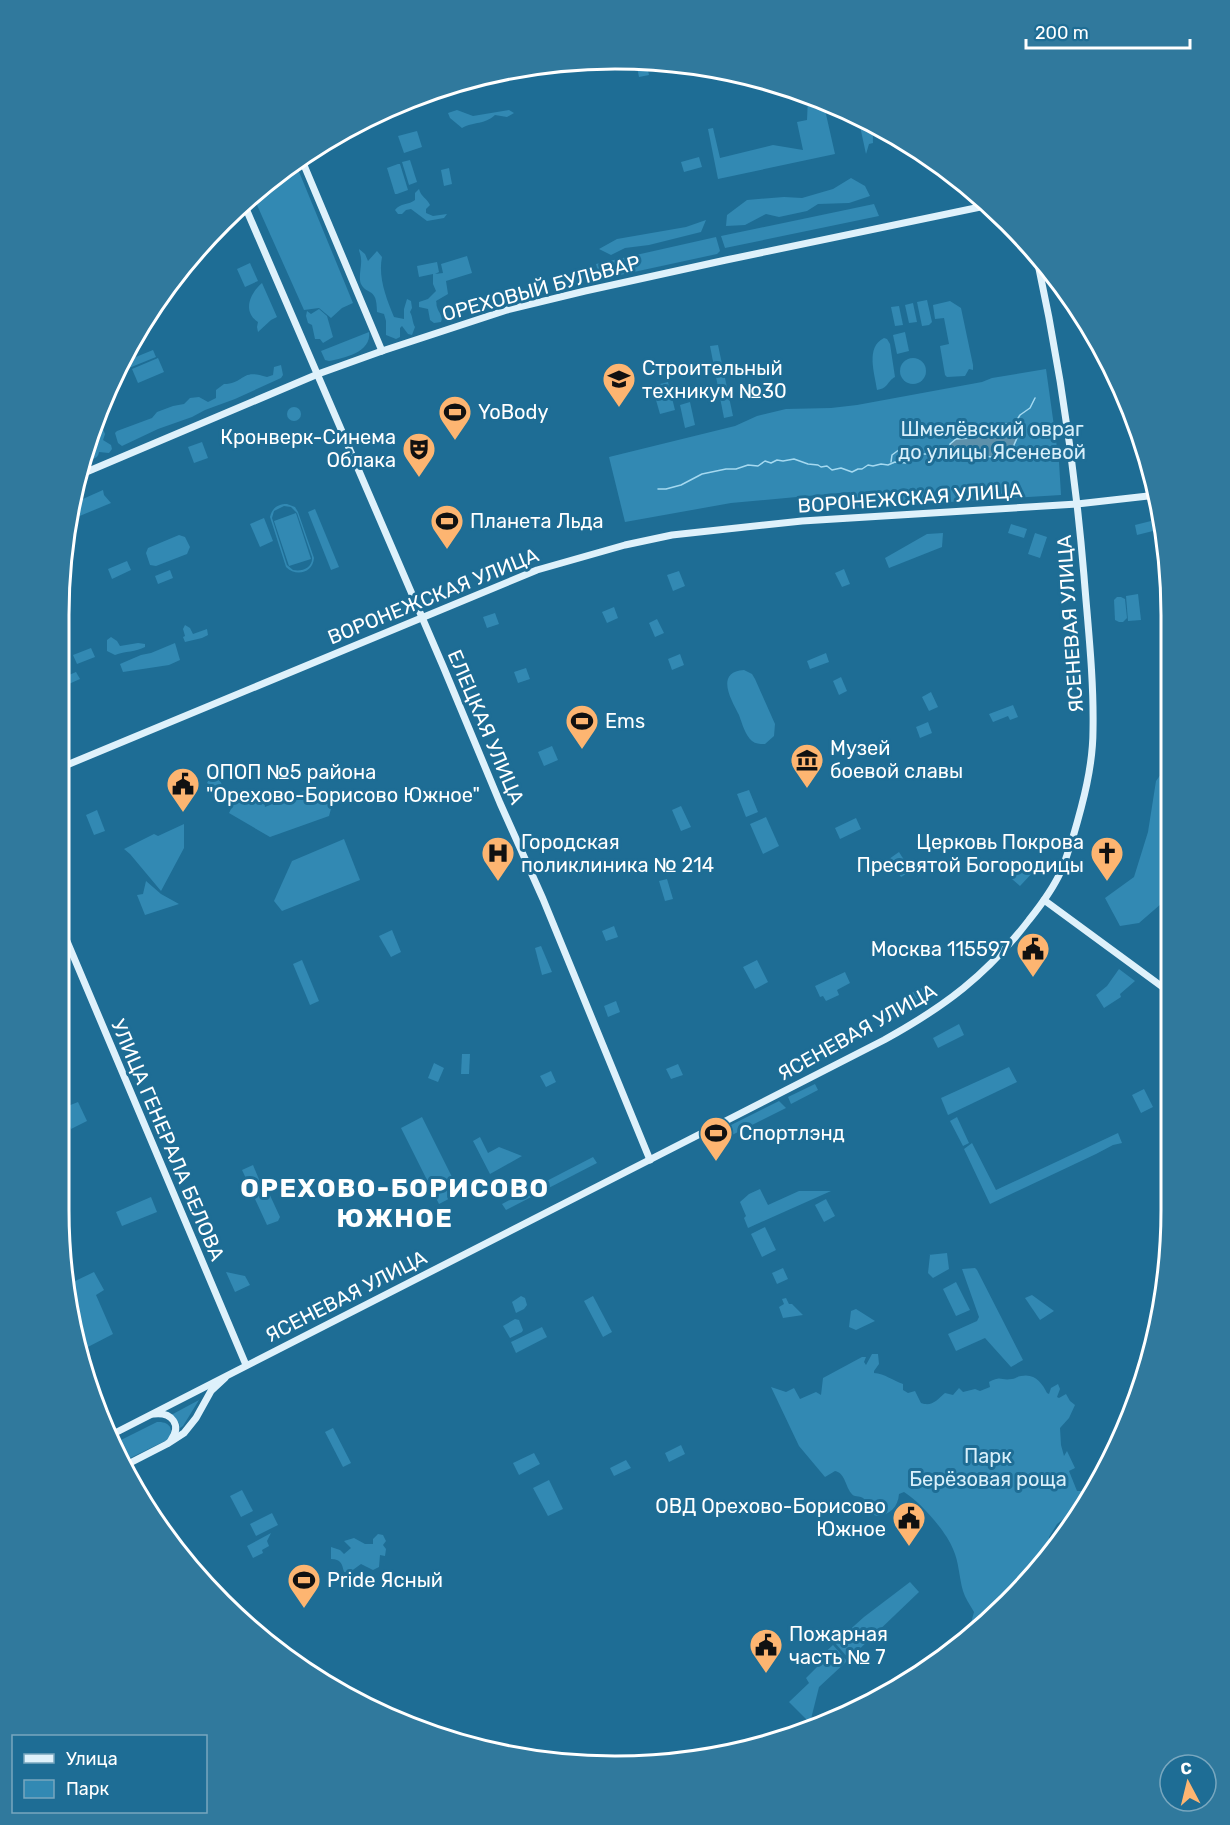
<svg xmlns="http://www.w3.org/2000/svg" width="1230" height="1825" viewBox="0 0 1230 1825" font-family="Rubik,sans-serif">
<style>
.green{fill:#3289b3;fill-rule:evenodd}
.water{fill:#5d91ab;stroke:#a5d9f0;stroke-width:1.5}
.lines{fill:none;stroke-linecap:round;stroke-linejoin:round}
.stream{stroke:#a5d9f0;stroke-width:1.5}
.secondary{stroke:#def1fb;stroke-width:7}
.labels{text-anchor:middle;stroke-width:6;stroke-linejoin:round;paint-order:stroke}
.street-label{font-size:20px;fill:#fff;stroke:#1e6d95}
.poi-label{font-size:20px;fill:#fff;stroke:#1e6d95;text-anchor:start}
.park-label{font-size:20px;fill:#d8effa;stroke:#1e6d95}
.district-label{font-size:26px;font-weight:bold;letter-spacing:1.5px;fill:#fff;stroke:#1e6d95}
.rim{fill:none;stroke:#fff;stroke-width:3}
</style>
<rect width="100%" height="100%" fill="#1e6d95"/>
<g class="green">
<path d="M636,62H646L649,75L639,77Z"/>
<path d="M808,98H816L823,101L835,154L718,179L708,129L713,128L720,158L773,145L803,150L797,122L807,120Z"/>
<path d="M457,110L473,116L509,110L514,113L507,117L495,115C484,125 475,121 462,128L450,118L448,113Z"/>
<path d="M858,117C874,124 873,126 873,143L869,144L866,154Z"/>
<path d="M417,131L422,147L404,153L398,136Z"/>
<path d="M699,157L702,167L684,172L681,162Z"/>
<path d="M410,160L417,182L409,185L402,162Z"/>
<path d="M295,162L353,303L342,308L331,318L319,308L304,310L253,196L277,173Z"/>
<path d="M398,164H400L408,190L397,194H395L387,168Z"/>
<path d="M449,168L452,184L444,186L441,170Z"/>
<path d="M851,178L865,186L870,196L849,203L818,204L807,211L779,217L766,214L745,225L726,226L727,215L747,200L784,197L802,198L833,189Z"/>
<path d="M419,189C421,197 427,198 430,205L426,209V213L433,216L447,214L444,218L427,221L411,209L406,210L402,214H398L395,210C400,203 409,205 415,200V193Z"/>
<path d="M874,204L879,216L725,248L721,236Z"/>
<path d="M706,220L701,232L649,245L625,248L611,255L599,249L617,239L686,227Z"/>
<path d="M716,237L720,251L717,254L606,278C598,276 598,271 596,264Z"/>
<path d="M359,249L365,254L368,261L377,251L382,257C378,277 386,298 394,317L404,319V309L407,299L411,301L412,308L410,312C413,317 412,322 415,327L412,335L408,334L402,326L400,328V337L396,339L386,335V321L384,314L377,312C377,286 367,296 361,284C358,277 362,266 361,259C361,255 359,252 359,249Z"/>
<path d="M467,256L472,273L446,281L448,294L436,301C437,303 436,305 437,307C439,315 444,314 441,322L434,323L430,320L428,309L419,307V302L428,299L436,291L433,284V274L419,277L417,266L437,262L439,272L435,274L443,273L441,264Z"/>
<path d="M250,263L258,281L245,287L237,269Z"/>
<path d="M262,283L277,317L271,320L258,332L257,327L258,322C242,312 250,293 262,283Z"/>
<path d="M927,300L932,322L929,325L922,326L917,302Z"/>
<path d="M950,301L961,308L973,365V370L969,369L965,376L947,377L945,375L940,346L949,344L944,318L935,319L933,305Z"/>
<path d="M913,303L917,322L909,323L905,305Z"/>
<path d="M899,306L903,325L895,326L891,307Z"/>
<path d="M319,309L327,316L333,337L323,343L320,339H315L312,325L308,323L306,316L307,311L311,314Z"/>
<path d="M369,332C372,352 344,358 329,361L325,360L321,351Z"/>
<path d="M905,332L909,351L897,354L893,335Z"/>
<path d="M884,338L887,339L890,344L895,377C887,381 889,388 877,390C875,374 865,347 884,338Z"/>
<path d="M718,345L733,416L724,418L710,346Z"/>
<path d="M153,350L156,357L124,370L121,363Z"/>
<path d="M158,358L164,372L138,383L132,369Z"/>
<circle cx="913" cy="371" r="13"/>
<path d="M281,365L283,375L281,378L235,399L205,410L192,417L158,429L122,446L118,443L115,433L117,431L152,418L157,412L173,406L184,404L190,398L199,397L208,402L216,398V390L224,384C246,383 240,368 267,377L273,375L274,367Z"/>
<path d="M1046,369L1059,462L1061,495L852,508L850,492L731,503L625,522L609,457L735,426L757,416L786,409L831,408L857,405L982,382L992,378Z"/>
<path d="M668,382L675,410L660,414L652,386Z"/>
<path d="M690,402L695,425L685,428L680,405Z"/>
<circle cx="294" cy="414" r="7"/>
<path d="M101,424L105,434L103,440L111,445L112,449L109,453L99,452C98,459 93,458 88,461L94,442L97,441L100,437L98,428Z"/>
<path d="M202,442L208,458L194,463L188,447Z"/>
<path d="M103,490L104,495L111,503L70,520L76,502Z"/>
<path d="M287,504L295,507L298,512L314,558C313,573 296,577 286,567L270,517C272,508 278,504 287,504ZM284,506L291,507L297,513L312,557C313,568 302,572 293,570L287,565L272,518L274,511Z"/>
<path d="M315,509L339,567L331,570L308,512Z"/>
<path d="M296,513L311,559L289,566L274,521Z"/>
<path d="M264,518L273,541L260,547L250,524Z"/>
<path d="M1151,521L1153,531L1137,535L1135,525Z"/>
<path d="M1011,524L1027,529L1024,538L1008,533Z"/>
<path d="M943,533L942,547L889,568L885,558L927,534Z"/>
<path d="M1035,533L1047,537L1040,558L1028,554Z"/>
<path d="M179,535L185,537L190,547L187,554L156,566L150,565L146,553L148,548Z"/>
<path d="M127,561L131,570L112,579L108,569Z"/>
<path d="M844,569L850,584L842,587L835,573Z"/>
<path d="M170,570L173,578L158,584L155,576Z"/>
<path d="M679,571L685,586L673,591L667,575Z"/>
<path d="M1138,594L1141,620L1128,621L1126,596Z"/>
<path d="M1117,597H1121L1125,599L1127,618L1123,622H1119L1115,620L1114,600Z"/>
<path d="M614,607L618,618L607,623L602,612Z"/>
<path d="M495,613L499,624L487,628L483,617Z"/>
<path d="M657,619L664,633L655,637L649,623Z"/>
<path d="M185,625L190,628L193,634L207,629L208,635L202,638L185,642L183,637L185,636L183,629Z"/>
<path d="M111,637L117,641L120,646L138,643L145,644V647C136,652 125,651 115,655L107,651V640Z"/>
<path d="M175,643L180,660L169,665L123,672L120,664L141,655L151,653Z"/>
<path d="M91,648L95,657L77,664L73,655Z"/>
<path d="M826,653L829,662L810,669L807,661Z"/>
<path d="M680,654L684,665L672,670L668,659Z"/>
<path d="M526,668L530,679L518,683L514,672Z"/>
<path d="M744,670L752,674L755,679L775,724L774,736L765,744C760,744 756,744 752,741C745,735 742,723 739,715C732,701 714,672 744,670Z"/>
<path d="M76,672L80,679L62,687V678Z"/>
<path d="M841,677L847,691L839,695L833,681Z"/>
<path d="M931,692L938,707L929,711L922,697Z"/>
<path d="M1013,705L1018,717L1010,720L1008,716L993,722L989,714Z"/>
<path d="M928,722L932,733L920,738L916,727Z"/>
<path d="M552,746L558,760L544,766L538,752Z"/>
<path d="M1169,763V897L1139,923L1120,926L1105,898L1134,877L1148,832L1156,781Z"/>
<path d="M215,768L224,790L264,801L265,807L304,791L310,805L309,800L323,792L336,791L329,816L270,837L229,813L235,801L207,783Z"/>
<path d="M749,790L758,812L746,817L737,794Z"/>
<path d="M681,806L691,827L681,831L672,810Z"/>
<path d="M97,810L105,831L94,835L86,815Z"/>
<path d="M766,817L779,846L763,854L750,824Z"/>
<path d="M856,818L861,829L840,839L835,828Z"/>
<path d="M184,824V848L161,891L130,854L124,849L154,834L158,836Z"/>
<path d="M344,839L360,880L282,911L274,901L292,861Z"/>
<path d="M899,852L911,871L901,877L889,859Z"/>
<path d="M1026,863L1035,870L1020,886L1012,879Z"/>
<path d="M667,879L673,899L665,901L659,881Z"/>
<path d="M146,881L161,894L179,904L145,915L137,895L143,894Z"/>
<path d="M614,926L618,937L606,941L602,931Z"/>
<path d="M392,930L401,952L391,957L379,936Z"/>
<path d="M541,946L552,972L542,975L535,948Z"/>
<path d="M302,960L319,1001L310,1005L293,964Z"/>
<path d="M757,960L768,982L755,989L743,967Z"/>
<path d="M1119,969L1135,981L1120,994L1121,997L1104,1008L1096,995L1107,986Z"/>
<path d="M845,972L850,983L837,990L839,995L826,1001L823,996L820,997L815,986Z"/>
<path d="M926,986L930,992L911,1002L907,995Z"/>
<path d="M616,1001L620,1012L608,1017L604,1006Z"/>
<path d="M959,1024L964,1035L938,1048L933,1038Z"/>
<path d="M462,1054H470L469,1074H461Z"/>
<path d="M434,1063L444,1068L438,1082L428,1078Z"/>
<path d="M678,1064L683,1075L671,1079L666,1069Z"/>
<path d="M1009,1067L1017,1082L948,1115L941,1098Z"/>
<path d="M551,1071L556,1082L546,1087L540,1076Z"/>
<path d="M815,1084L818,1090L791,1104L788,1097Z"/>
<path d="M1144,1089L1153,1107L1141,1113L1132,1095Z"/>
<path d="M779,1101L786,1108L712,1145L701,1140Z"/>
<path d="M78,1102L87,1121L71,1129L63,1108Z"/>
<path d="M422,1117L460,1193L439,1204L401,1128Z"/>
<path d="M957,1117L969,1143L963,1146L950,1121Z"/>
<path d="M1118,1133L1122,1143L1113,1145L1096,1154L990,1204L964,1149L972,1143L996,1190Z"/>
<path d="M480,1137L488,1153L499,1147L522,1156L490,1174L473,1141Z"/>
<path d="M593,1157L597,1163L506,1210L502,1204Z"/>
<path d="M253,1165L261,1184L251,1189L242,1170Z"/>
<path d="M760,1189L768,1205L799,1191H831L748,1228L744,1218L746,1216L740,1202L749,1194Z"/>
<path d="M268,1191L280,1217L278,1221L267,1225L255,1199L257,1195Z"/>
<path d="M151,1197L157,1212L122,1226L116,1212Z"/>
<path d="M826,1199L835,1216L824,1222L815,1205Z"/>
<path d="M765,1227L776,1250L762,1257L751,1234Z"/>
<path d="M947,1253L949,1269L933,1278L928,1273L930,1255H928Z"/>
<path d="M783,1268L788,1279L777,1284L772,1273Z"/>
<path d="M975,1268L977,1270L1023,1360L1011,1367L985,1338L956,1351L948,1334L977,1321L979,1317L962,1269Z"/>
<path d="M94,1272L104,1290L96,1295L113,1334L82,1350L71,1283Z"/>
<path d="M226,1272L245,1276L250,1285L235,1292Z"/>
<path d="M956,1282L970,1310L956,1316L943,1289Z"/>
<path d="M1032,1295L1054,1311L1040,1320L1025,1298Z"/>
<path d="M521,1296L525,1298L527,1305L524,1309L516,1313L512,1302Z"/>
<path d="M593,1296L612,1332L603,1337L584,1301Z"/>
<path d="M786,1298L789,1304H792L803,1315L783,1318L779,1307L784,1304L782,1299Z"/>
<path d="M856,1309L875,1321L856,1330L849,1327L851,1311Z"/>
<path d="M515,1319L519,1320L523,1330L522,1332L510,1338L503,1326Z"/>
<path d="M542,1327L547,1337L516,1353L511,1342Z"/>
<path d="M872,1354H878L879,1364L874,1371V1373C885,1374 892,1380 903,1384V1390L908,1393L915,1391L921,1403C932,1407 937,1400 945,1393L953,1395L959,1388L963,1392L975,1389L980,1391L990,1387L989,1382C1002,1375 1000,1381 1012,1379C1015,1379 1018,1376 1021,1376C1035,1373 1042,1383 1047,1393L1049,1394L1051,1388L1058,1384L1060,1389L1057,1397L1059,1398L1066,1394L1070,1401L1075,1405L1069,1418L1060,1428L1061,1445L1064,1456L1067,1451L1075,1468L1069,1471L1077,1491H1083L1091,1483L1093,1487L1076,1513L1066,1517L1057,1524L1049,1537L1051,1551L1033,1577L974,1626L971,1623L974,1612C970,1605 965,1598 963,1591C959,1577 959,1562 953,1549C946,1531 920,1502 904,1492L899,1494C898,1507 890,1515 877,1516C874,1515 871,1514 869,1511C866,1508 867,1501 863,1498C859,1495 854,1498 851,1493C845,1485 845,1473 835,1471L825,1477L799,1446L771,1387L786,1392L794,1388L800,1399L816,1392L821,1395L823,1378L862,1357H866L864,1362L866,1365Z"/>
<path d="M199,1400L183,1426L180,1428L179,1423L171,1415Z"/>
<path d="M157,1422C170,1421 175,1430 167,1440L124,1461L115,1443Z"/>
<path d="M333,1428L351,1463L343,1467L325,1432Z"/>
<path d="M681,1445L685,1454L669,1462L665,1453Z"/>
<path d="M534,1453L540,1464L519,1475L513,1463Z"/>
<path d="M626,1460L631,1468L614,1476L610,1468Z"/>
<path d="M549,1480L563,1509L548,1516L533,1488Z"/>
<path d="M242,1490L253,1511L241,1517L230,1496Z"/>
<path d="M272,1513L278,1525L256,1536L250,1524Z"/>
<path d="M271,1533L267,1541L269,1546L262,1550L263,1553L253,1558L247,1546Z"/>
<path d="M378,1534L383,1535L386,1541L383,1545L386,1549L385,1556L380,1555L379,1567L373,1570L361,1564L350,1572H344C342,1564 341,1559 331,1559V1547L340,1550L344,1554L351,1548L344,1541L354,1538L365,1544H373V1539Z"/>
<path d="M910,1582L919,1592L849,1659L835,1643L864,1617Z"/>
<path d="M833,1645L847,1661L819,1687L810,1723L789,1702L809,1683L806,1678L819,1665V1658Z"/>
</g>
<path class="water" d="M1002,430L1013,432L1017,438L1014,445L1012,458L1005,455L991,457L980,455L962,458L955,456L950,450V444L956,439L972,438Z"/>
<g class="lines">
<g class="stream">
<path d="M992,431L1004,424L1015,423L1020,415L1030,408L1035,398"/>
<path d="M891,462L892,455L900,449L916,448L922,454"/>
<path d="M658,489H666L681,485L702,474L726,469H736L748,465L758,466L765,461L771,463L777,460L783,461L794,459L808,464L818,465L821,467L827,466L832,470L841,468L852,472L858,469H862L868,465L873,466L881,464L888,465L895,462L906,463L919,454H929L938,450L948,449L951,452"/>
<path d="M1168,799H1169"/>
</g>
<g class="secondary">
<path d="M301,158L382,351"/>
<path d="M244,204L443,666L500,803L543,899L650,1160"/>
<path d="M84,473L318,374L382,351L507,310L585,291L726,260L990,205"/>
<path d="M62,767L537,570L625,545L672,535L802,521L1077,504L1157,495"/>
<path d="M1044,900L1168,991"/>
<path d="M61,927L246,1365"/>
<path d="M154,1414C172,1412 182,1425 171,1440"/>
<path d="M111,1435L884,1040C944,1007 987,975 1029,920C1041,905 1053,889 1061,871C1066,860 1069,848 1073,837C1083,803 1093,766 1093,730C1094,679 1088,627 1084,576C1075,468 1059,360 1036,254"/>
<path d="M126,1465L167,1444L184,1433L196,1418L211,1391L225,1378"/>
</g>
</g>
<defs>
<symbol id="university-pin" viewBox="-11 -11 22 30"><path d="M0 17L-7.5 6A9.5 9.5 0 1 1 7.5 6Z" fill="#fdb571" stroke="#1e6d95"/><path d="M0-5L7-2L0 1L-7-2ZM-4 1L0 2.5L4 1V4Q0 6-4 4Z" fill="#111"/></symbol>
<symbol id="stadium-pin" viewBox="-11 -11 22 30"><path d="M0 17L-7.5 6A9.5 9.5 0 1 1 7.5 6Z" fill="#fdb571" stroke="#1e6d95"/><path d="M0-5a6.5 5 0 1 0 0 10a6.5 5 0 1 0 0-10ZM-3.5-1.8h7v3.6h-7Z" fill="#111"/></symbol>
<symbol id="theatre-pin" viewBox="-11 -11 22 30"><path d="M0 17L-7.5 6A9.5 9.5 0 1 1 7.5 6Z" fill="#fdb571" stroke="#1e6d95"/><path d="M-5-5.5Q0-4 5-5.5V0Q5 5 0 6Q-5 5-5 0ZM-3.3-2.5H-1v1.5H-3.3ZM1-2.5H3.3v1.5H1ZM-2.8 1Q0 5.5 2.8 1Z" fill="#111"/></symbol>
<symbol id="museum-pin" viewBox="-11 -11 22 30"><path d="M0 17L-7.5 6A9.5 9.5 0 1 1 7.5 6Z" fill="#fdb571" stroke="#1e6d95"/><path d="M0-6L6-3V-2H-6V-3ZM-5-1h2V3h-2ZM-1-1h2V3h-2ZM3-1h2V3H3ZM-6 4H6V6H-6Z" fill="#111"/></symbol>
<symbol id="civic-pin" viewBox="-11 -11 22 30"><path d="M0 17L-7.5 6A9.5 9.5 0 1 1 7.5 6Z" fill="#fdb571" stroke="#1e6d95"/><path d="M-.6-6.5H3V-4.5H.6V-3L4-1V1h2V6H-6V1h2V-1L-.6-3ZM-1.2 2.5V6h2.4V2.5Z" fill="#111"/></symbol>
<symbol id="hospital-pin" viewBox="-11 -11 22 30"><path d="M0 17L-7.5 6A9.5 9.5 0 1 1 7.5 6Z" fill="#fdb571" stroke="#1e6d95"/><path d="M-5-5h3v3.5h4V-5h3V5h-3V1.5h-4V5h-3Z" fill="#111"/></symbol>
<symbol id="church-pin" viewBox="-11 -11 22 30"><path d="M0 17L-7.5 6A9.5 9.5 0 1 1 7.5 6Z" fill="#fdb571" stroke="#1e6d95"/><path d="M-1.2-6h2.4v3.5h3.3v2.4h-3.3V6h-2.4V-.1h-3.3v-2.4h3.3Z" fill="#111"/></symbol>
</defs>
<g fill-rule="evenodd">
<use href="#university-pin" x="600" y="360" width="38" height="52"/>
<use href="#stadium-pin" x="436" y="393" width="38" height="52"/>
<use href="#theatre-pin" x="400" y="430" width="38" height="52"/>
<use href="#stadium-pin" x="428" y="502" width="38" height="52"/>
<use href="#stadium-pin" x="563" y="702" width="38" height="52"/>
<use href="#museum-pin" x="788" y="741" width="38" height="52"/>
<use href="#civic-pin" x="164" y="765" width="38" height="52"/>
<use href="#hospital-pin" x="479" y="834" width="38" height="52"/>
<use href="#church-pin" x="1088" y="834" width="38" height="52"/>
<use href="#civic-pin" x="1014" y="930" width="38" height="52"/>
<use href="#stadium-pin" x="697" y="1114" width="38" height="52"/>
<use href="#civic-pin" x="890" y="1499" width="38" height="52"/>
<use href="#stadium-pin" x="285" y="1561" width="38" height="52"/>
<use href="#civic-pin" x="747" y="1626" width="38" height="52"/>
</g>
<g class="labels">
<g class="street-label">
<text transform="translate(541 288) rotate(-15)" y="7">ОРЕХОВЫЙ БУЛЬВАР</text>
<text transform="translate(910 498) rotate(-4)" y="7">ВОРОНЕЖСКАЯ УЛИЦА</text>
<text transform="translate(433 596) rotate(-22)" y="7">ВОРОНЕЖСКАЯ УЛИЦА</text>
<text transform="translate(1070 624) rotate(-94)" y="7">ЯСЕНЕВАЯ УЛИЦА</text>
<text transform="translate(486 727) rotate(67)" y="7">ЕЛЕЦКАЯ УЛИЦА</text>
<text transform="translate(857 1032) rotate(-29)" y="7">ЯСЕНЕВАЯ УЛИЦА</text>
<text transform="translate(168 1140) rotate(67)" y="7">УЛИЦА ГЕНЕРАЛА БЕЛОВА</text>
<text transform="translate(346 1296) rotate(-27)" y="7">ЯСЕНЕВАЯ УЛИЦА</text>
</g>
<g class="poi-label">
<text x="642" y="375">Строительный<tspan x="642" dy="23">техникум №30</tspan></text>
<text x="478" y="419">YoBody</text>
<text x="396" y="444" text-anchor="end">Кронверк-Синема<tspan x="396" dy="23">Облака</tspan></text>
<text x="470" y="528">Планета Льда</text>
<text x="605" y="728">Ems</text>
<text x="830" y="755">Музей<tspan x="830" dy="23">боевой славы</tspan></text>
<text x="206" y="779">ОПОП №5 района<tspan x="206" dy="23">"Орехово-Борисово Южное"</tspan></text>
<text x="521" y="849">Городская<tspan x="521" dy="23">поликлиника № 214</tspan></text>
<text x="1084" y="849" text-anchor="end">Церковь Покрова<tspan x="1084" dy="23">Пресвятой Богородицы</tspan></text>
<text x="1010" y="956" text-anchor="end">Москва 115597</text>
<text x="739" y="1140">Спортлэнд</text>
<text x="886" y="1513" text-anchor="end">ОВД Орехово-Борисово<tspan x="886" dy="23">Южное</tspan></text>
<text x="327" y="1587">Pride Ясный</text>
<text x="789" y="1641">Пожарная<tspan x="789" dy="23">часть № 7</tspan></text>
</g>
<g class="park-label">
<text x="992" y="436">Шмелёвский овраг<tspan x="992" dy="23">до улицы Ясеневой</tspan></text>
<text x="988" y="1463">Парк<tspan x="988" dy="23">Берёзовая роща</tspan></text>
</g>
<g class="district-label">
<text x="395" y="1197">ОРЕХОВО-БОРИСОВО<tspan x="395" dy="30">ЮЖНОЕ</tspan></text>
</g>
</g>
<path d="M0 0H1230V1825H0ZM615 69H615A546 546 0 0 1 1161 615V1210A546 546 0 0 1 615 1756H615A546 546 0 0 1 69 1210V615A546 546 0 0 1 615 69Z" fill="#30799d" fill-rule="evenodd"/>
<path class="rim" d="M615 69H615A546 546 0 0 1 1161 615V1210A546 546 0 0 1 615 1756H615A546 546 0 0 1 69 1210V615A546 546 0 0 1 615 69Z"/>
<rect x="12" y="1735" width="195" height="78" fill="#1e6d95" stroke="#78a7bf" stroke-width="1.5"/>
<rect x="24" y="1754" width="30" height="9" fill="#def1fb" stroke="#78a7bf" stroke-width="1.5"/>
<text x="66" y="1765" font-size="18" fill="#ffffff">Улица</text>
<rect x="24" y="1780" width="30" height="18" fill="#3289b3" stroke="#78a7bf" stroke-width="1.5"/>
<text x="66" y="1795" font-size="18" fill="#ffffff">Парк</text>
<g transform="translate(1188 1783) rotate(353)"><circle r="28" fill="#1e6d95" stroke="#78a7bf" stroke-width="1.5"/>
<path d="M0-4.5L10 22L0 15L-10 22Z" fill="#fdb571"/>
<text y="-9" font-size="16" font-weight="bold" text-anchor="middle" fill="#ffffff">С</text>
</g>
<path d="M1026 39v9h164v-9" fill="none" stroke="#ffffff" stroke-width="3"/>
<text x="1035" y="39" font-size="18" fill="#ffffff" stroke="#1e6d95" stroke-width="4.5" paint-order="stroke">200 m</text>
</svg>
